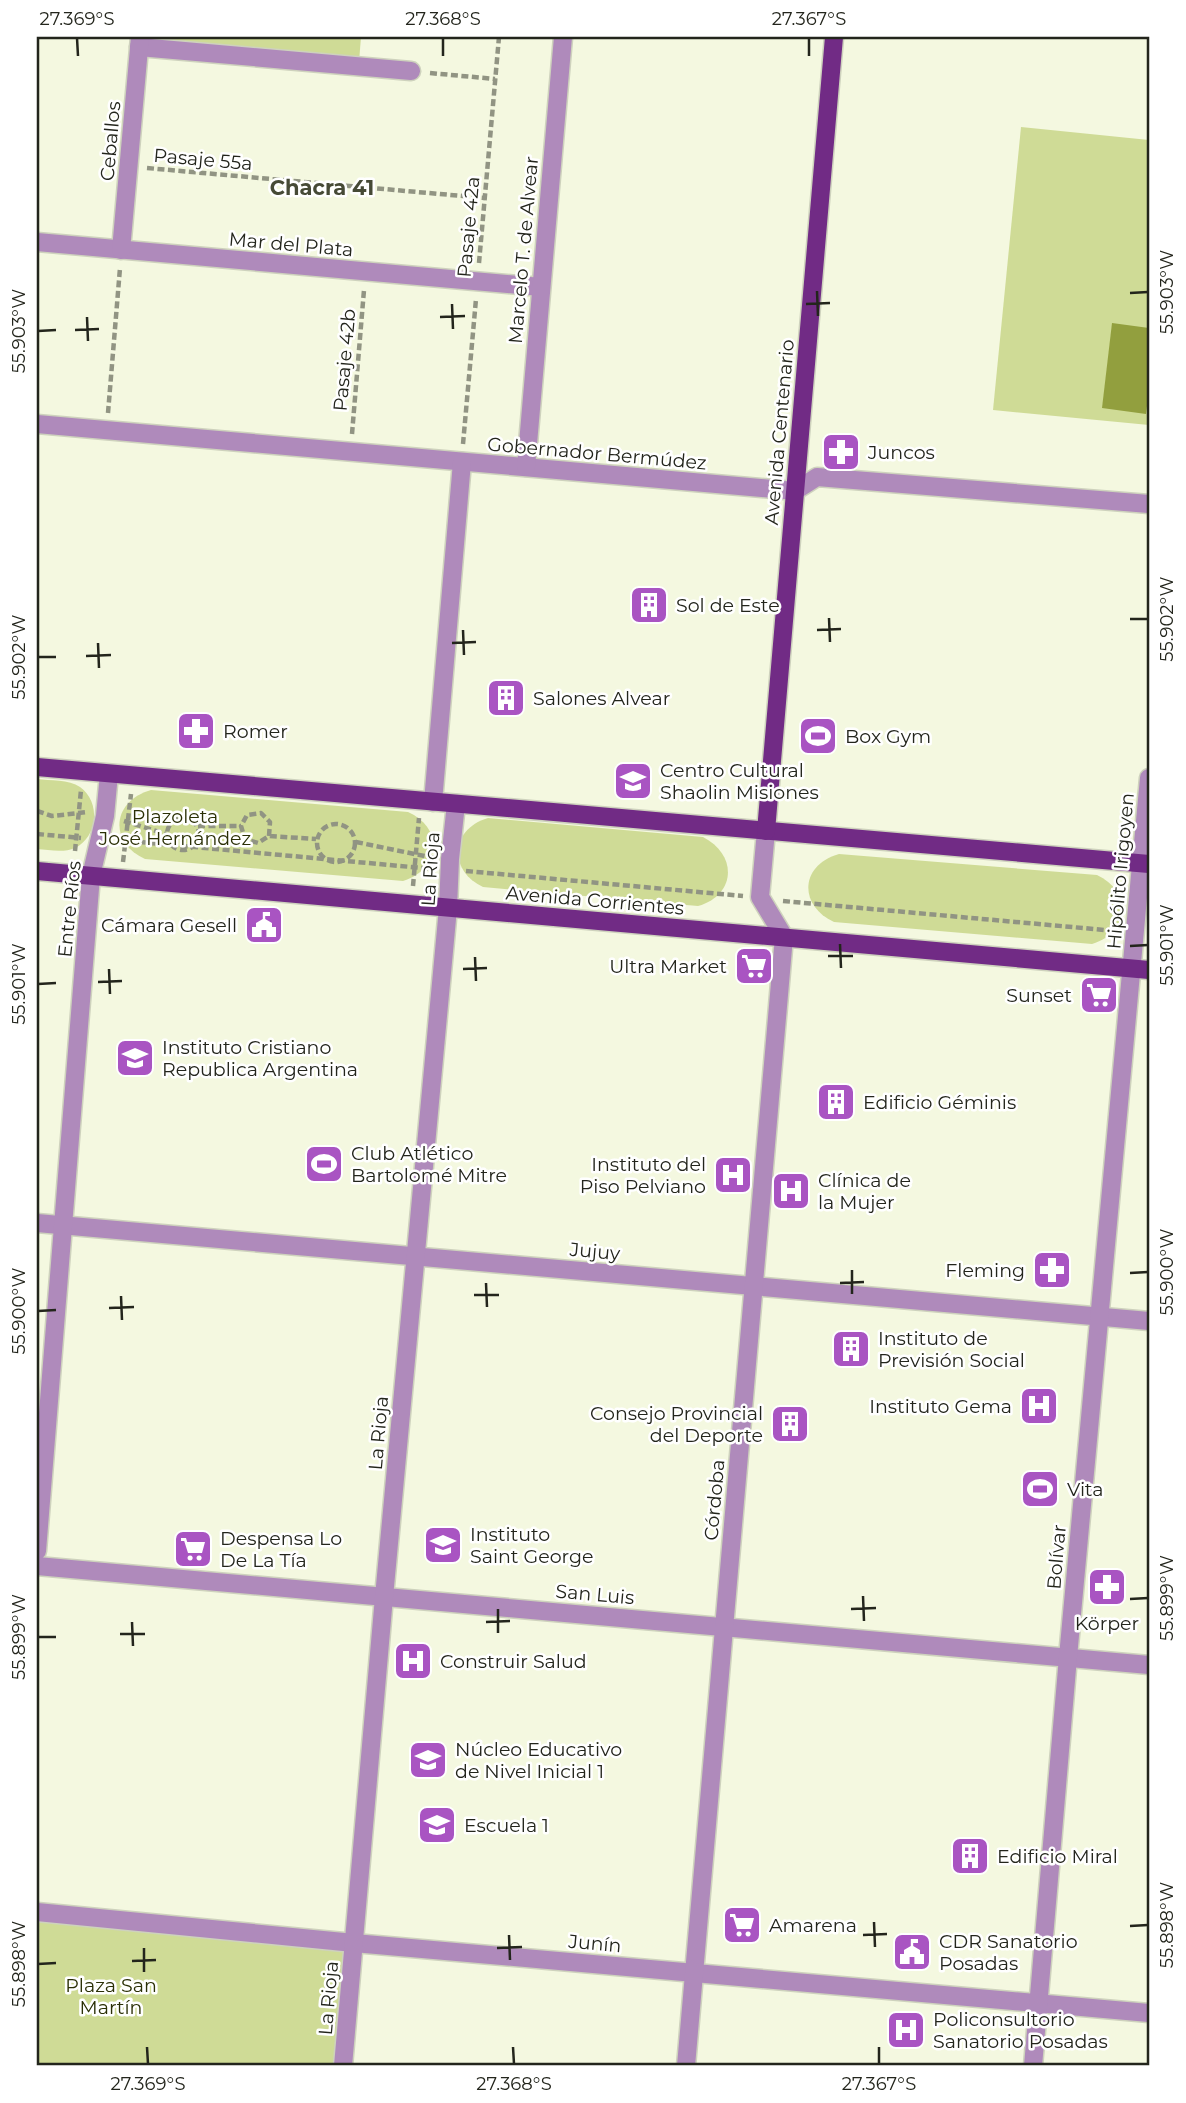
<svg xmlns="http://www.w3.org/2000/svg" width="1186" height="2103" viewBox="0 0 1186 2103" font-family="Montserrat,sans-serif">
<style>
.green{fill:#cfdb96}
.water{fill:#929f3e}
.lines{fill:none;stroke-linecap:round;stroke-linejoin:round}
.street-casing{stroke:#ced2bd;stroke-width:21}
.primary-casing{stroke:#ced2bd;stroke-width:21}
.path{stroke:#919483;stroke-width:4.5;stroke-dasharray:7 3.5;stroke-linecap:butt}
.street{stroke:#af8abb;stroke-width:18}
.primary{stroke:#712b85;stroke-width:18}
.ticks{fill:none;stroke:#23251c;stroke-width:2.5}
.labels{text-anchor:middle;stroke-width:5;stroke-linejoin:round;paint-order:stroke}
.street-label{font-size:19px;fill:#23251c;stroke:#fff}
.poi-label{font-size:19px;fill:#23251c;stroke:#fff;text-anchor:start}
.park-label{font-size:19px;fill:#2a2f05;stroke:#fff}
.neighbourhood-label{font-size:21px;font-weight:bold;fill:#464a36;stroke:#fff}
.neatline{fill:none;stroke:#23251c;stroke-width:2.5}
.ticks-label{font-size:18px;text-anchor:middle;fill:#23251c}
</style>
<rect width="100%" height="100%" fill="#f4f8e0"/>
<g class="green">
<path d="M151,37H361L359,62L150,43Z"/>
<path d="M1021,127L1149,140V425L993,410Z"/>
<path d="M37,779C50,781 69,779 80,787C101,802 98,837 75,848C64,853 49,850 37,849Z"/>
<path d="M151,790L408,812C444,828 441,869 403,881L145,859C108,842 112,801 151,790Z"/>
<path d="M488,818L703,837C738,855 736,895 698,906L483,887C448,871 450,829 488,818Z"/>
<path d="M839,854L1097,875C1133,892 1130,932 1092,944L834,922C798,905 800,865 839,854Z"/>
<path d="M37,1919L350,1948L339,2066H37Z"/>
</g>
<path class="water" d="M1112,323L1149,328V390L1146,414L1102,408Z"/>
<g class="lines">
<defs>
<g id="street">
<path d="M139,47L411,71"/>
<path d="M37,242L541,287"/>
<path d="M121,250L140,37"/>
<path d="M37,424L795,491L817,477L1149,504"/>
<path d="M526,467L563,37"/>
<path d="M433,802L462,462"/>
<path d="M37,1223L1149,1321"/>
<path d="M37,1551L91,876L105,816L109,774"/>
<path d="M37,1566L1149,1665"/>
<path d="M37,1912L354,1943L1149,2013"/>
<path d="M343,2066L384,1597L448,908L450,859L456,804"/>
<path d="M686,2066L784,937L760,897L766,831"/>
<path d="M1033,2066L1068,1657L1149,778"/>
</g>
<g id="primary">
<path d="M37,767L1149,864"/>
<path d="M766,831L834,37"/>
<path d="M37,871L1149,970"/>
</g>
</defs>
<use href="#street" class="street-casing"/>
<use href="#primary" class="primary-casing"/>
<g class="path">
<path d="M430,73L495,79"/>
<path d="M147,168L485,198"/>
<path d="M479,263L499,37"/>
<path d="M108,413L120,268"/>
<path d="M352,434L364,290"/>
<path d="M463,444L476,299"/>
<path d="M37,811L52,816L88,812"/>
<circle cx="183" cy="834" r="16"/>
<path d="M124,821L166,834"/>
<circle cx="336" cy="843" r="19"/>
<path d="M198,826H241"/>
<path d="M37,834L81,838"/>
<path d="M269,836L270,822L261,813L247,815L241,826L245,839L258,843L269,836L316,839"/>
<path d="M118,840L433,869"/>
<path d="M356,842L434,858"/>
<path d="M75,851L81,790"/>
<path d="M123,862L131,794"/>
<path d="M466,871L743,896"/>
<path d="M413,886L419,818"/>
<path d="M783,901L1116,931"/>
</g>
<use href="#street" class="street"/>
<use href="#primary" class="primary"/>
</g>
<path class="ticks" d="M77,38L78,56M443,38V56M809,38V56M817,291L818,316M1130,293L1148,292M452,304L453,329M806,304L830,303M87,317L88,341M440,317L465,316M75,330L99,329M38,331L56,330M829,618L830,642M1130,619H1148M463,630L464,655M817,630L841,629M98,643L99,668M452,643L476,642M86,656L111,655M38,657H56M840,944L841,968M1130,946L1148,945M828,956H853M475,957L476,981M109,969L110,994M463,969L487,968M98,982L122,981M38,984L56,983M852,1270V1294M1130,1273L1148,1272M486,1283L487,1307M840,1283L864,1282M474,1295H499M121,1296L122,1320M109,1308L134,1307M38,1311L56,1310M863,1596L864,1621M1130,1599L1148,1598M498,1609V1633M851,1609L876,1608M132,1622L133,1646M486,1622L510,1621M120,1634H145M38,1637H56M874,1922L875,1947M1130,1926L1148,1925M509,1935L510,1960M863,1935L887,1934M144,1948V1972M497,1948L522,1947M132,1961L156,1960M38,1964L56,1963M147,2047L148,2064M513,2047L514,2064M879,2047V2064"/>
<defs>
<symbol id="pharmacy-square" viewBox="-11 -11 22 22"><rect x="-9" y="-9" width="18" height="18" rx="4" fill="#a954c2" stroke="#fff"/><path d="M-2-6h4v4h4v4h-4v4h-4v-4h-4v-4h4Z" fill="#fff"/></symbol>
<symbol id="building-square" viewBox="-11 -11 22 22"><rect x="-9" y="-9" width="18" height="18" rx="4" fill="#a954c2" stroke="#fff"/><path d="M-4-6H4V6H1V3H-1V6H-4ZM-2.5-4.3h1.7v1.8h-1.7ZM.8-4.3h1.7v1.8H.8ZM-2.5-1h1.7V.8h-1.7ZM.8-1h1.7V.8H.8Z" fill="#fff"/></symbol>
<symbol id="stadium-square" viewBox="-11 -11 22 22"><rect x="-9" y="-9" width="18" height="18" rx="4" fill="#a954c2" stroke="#fff"/><path d="M0-5a6.5 5 0 1 0 0 10a6.5 5 0 1 0 0-10ZM-3.5-1.8h7v3.6h-7Z" fill="#fff"/></symbol>
<symbol id="school-square" viewBox="-11 -11 22 22"><rect x="-9" y="-9" width="18" height="18" rx="4" fill="#a954c2" stroke="#fff"/><path d="M0-5L7-2L0 1L-7-2ZM-4 1L0 2.5L4 1V4Q0 6-4 4Z" fill="#fff"/></symbol>
<symbol id="civic-square" viewBox="-11 -11 22 22"><rect x="-9" y="-9" width="18" height="18" rx="4" fill="#a954c2" stroke="#fff"/><path d="M-.6-6.5H3V-4.5H.6V-3L4-1V1h2V6H-6V1h2V-1L-.6-3ZM-1.2 2.5V6h2.4V2.5Z" fill="#fff"/></symbol>
<symbol id="supermarket-square" viewBox="-11 -11 22 22"><rect x="-9" y="-9" width="18" height="18" rx="4" fill="#a954c2" stroke="#fff"/><path d="M-6-5.5h2.5l.6 2H6L4.5 2H-2.5L-4.4-4H-6ZM-1.5 3.2a1.3 1.3 0 1 0 .1 0ZM3 3.2a1.3 1.3 0 1 0 .1 0Z" fill="#fff"/></symbol>
<symbol id="hospital-square" viewBox="-11 -11 22 22"><rect x="-9" y="-9" width="18" height="18" rx="4" fill="#a954c2" stroke="#fff"/><path d="M-5-5h3v3.5h4V-5h3V5h-3V1.5h-4V5h-3Z" fill="#fff"/></symbol>
</defs>
<g fill-rule="evenodd">
<use href="#pharmacy-square" x="819" y="430" width="44" height="44"/>
<use href="#building-square" x="627" y="583" width="44" height="44"/>
<use href="#building-square" x="484" y="676" width="44" height="44"/>
<use href="#pharmacy-square" x="174" y="709" width="44" height="44"/>
<use href="#stadium-square" x="796" y="714" width="44" height="44"/>
<use href="#school-square" x="611" y="759" width="44" height="44"/>
<use href="#civic-square" x="242" y="903" width="44" height="44"/>
<use href="#supermarket-square" x="732" y="944" width="44" height="44"/>
<use href="#supermarket-square" x="1077" y="973" width="44" height="44"/>
<use href="#school-square" x="113" y="1036" width="44" height="44"/>
<use href="#building-square" x="814" y="1080" width="44" height="44"/>
<use href="#stadium-square" x="302" y="1142" width="44" height="44"/>
<use href="#hospital-square" x="711" y="1153" width="44" height="44"/>
<use href="#hospital-square" x="769" y="1169" width="44" height="44"/>
<use href="#pharmacy-square" x="1030" y="1248" width="44" height="44"/>
<use href="#building-square" x="829" y="1327" width="44" height="44"/>
<use href="#hospital-square" x="1017" y="1384" width="44" height="44"/>
<use href="#building-square" x="768" y="1402" width="44" height="44"/>
<use href="#stadium-square" x="1018" y="1467" width="44" height="44"/>
<use href="#school-square" x="421" y="1523" width="44" height="44"/>
<use href="#supermarket-square" x="171" y="1527" width="44" height="44"/>
<use href="#pharmacy-square" x="1085" y="1565" width="44" height="44"/>
<use href="#hospital-square" x="391" y="1639" width="44" height="44"/>
<use href="#school-square" x="406" y="1738" width="44" height="44"/>
<use href="#school-square" x="415" y="1803" width="44" height="44"/>
<use href="#building-square" x="948" y="1834" width="44" height="44"/>
<use href="#supermarket-square" x="720" y="1903" width="44" height="44"/>
<use href="#civic-square" x="890" y="1930" width="44" height="44"/>
<use href="#hospital-square" x="884" y="2008" width="44" height="44"/>
</g>
<g class="labels">
<g class="street-label">
<text transform="translate(110 141) rotate(-85)" y="7">Ceballos</text>
<text transform="translate(203 159) rotate(5)" y="7">Pasaje 55a</text>
<text transform="translate(468 227) rotate(-85)" y="7">Pasaje 42a</text>
<text transform="translate(291 244) rotate(5)" y="7">Mar del Plata</text>
<text transform="translate(523 250) rotate(-85)" y="7">Marcelo T. de Alvear</text>
<text transform="translate(344 360) rotate(-85)" y="7">Pasaje 42b</text>
<text transform="translate(779 432) rotate(-85)" y="7">Avenida Centenario</text>
<text transform="translate(597 453) rotate(5)" y="7">Gobernador Bermúdez</text>
<text transform="translate(430 869) rotate(-86)" y="7">La Rioja</text>
<text transform="translate(1120 871) rotate(-85)" y="7">Hipólito Irigoyen</text>
<text transform="translate(595 900) rotate(5)" y="7">Avenida Corrientes</text>
<text transform="translate(69 909) rotate(-84)" y="7">Entre Ríos</text>
<text transform="translate(595 1251) rotate(5)" y="7">Jujuy</text>
<text transform="translate(378 1433) rotate(-85)" y="7">La Rioja</text>
<text transform="translate(714 1500) rotate(-85)" y="7">Córdoba</text>
<text transform="translate(1056 1557) rotate(-85)" y="7">Bolívar</text>
<text transform="translate(595 1594) rotate(5)" y="7">San Luis</text>
<text transform="translate(595 1943) rotate(5)" y="7">Junín</text>
<text transform="translate(328 1998) rotate(-85)" y="7">La Rioja</text>
</g>
<g class="poi-label">
<text x="868" y="459">Juncos</text>
<text x="676" y="612">Sol de Este</text>
<text x="533" y="705">Salones Alvear</text>
<text x="223" y="738">Romer</text>
<text x="845" y="743">Box Gym</text>
<text x="660" y="777">Centro Cultural<tspan x="660" dy="22">Shaolin Misiones</tspan></text>
<text x="237" y="932" text-anchor="end">Cámara Gesell</text>
<text x="727" y="973" text-anchor="end">Ultra Market</text>
<text x="1072" y="1002" text-anchor="end">Sunset</text>
<text x="162" y="1054">Instituto Cristiano<tspan x="162" dy="22">Republica Argentina</tspan></text>
<text x="863" y="1109">Edificio Géminis</text>
<text x="351" y="1160">Club Atlético<tspan x="351" dy="22">Bartolomé Mitre</tspan></text>
<text x="706" y="1171" text-anchor="end">Instituto del<tspan x="706" dy="22">Piso Pelviano</tspan></text>
<text x="818" y="1187">Clínica de<tspan x="818" dy="22">la Mujer</tspan></text>
<text x="1025" y="1277" text-anchor="end">Fleming</text>
<text x="878" y="1345">Instituto de<tspan x="878" dy="22">Previsión Social</tspan></text>
<text x="1012" y="1413" text-anchor="end">Instituto Gema</text>
<text x="763" y="1420" text-anchor="end">Consejo Provincial<tspan x="763" dy="22">del Deporte</tspan></text>
<text x="1067" y="1496">Vita</text>
<text x="470" y="1541">Instituto<tspan x="470" dy="22">Saint George</tspan></text>
<text x="220" y="1545">Despensa Lo<tspan x="220" dy="22">De La Tía</tspan></text>
<text x="1107" y="1630" text-anchor="middle">Körper</text>
<text x="440" y="1668">Construir Salud</text>
<text x="455" y="1756">Núcleo Educativo<tspan x="455" dy="22">de Nivel Inicial 1</tspan></text>
<text x="464" y="1832">Escuela 1</text>
<text x="997" y="1863">Edificio Miral</text>
<text x="769" y="1932">Amarena</text>
<text x="939" y="1948">CDR Sanatorio<tspan x="939" dy="22">Posadas</tspan></text>
<text x="933" y="2026">Policonsultorio<tspan x="933" dy="22">Sanatorio Posadas</tspan></text>
</g>
<g class="park-label">
<text x="175" y="823">Plazoleta<tspan x="175" dy="22">José Hernández</tspan></text>
<text x="111" y="1992">Plaza San<tspan x="111" dy="22">Martín</tspan></text>
</g>
<g class="neighbourhood-label">
<text x="322" y="195">Chacra 41</text>
</g>
</g>
<rect width="1186" height="2103" fill="none" stroke="#ffffff" stroke-width="77"/>
<rect x="38" y="38" width="1110" height="2026" class="neatline"/>
<g class="ticks-label">
<text x="77" y="25">27.369°S</text>
<text x="443" y="25">27.368°S</text>
<text x="809" y="25">27.367°S</text>
<text transform="translate(1167 292) rotate(-90)" y="6">55.903°W</text>
<text transform="translate(19 331) rotate(-90)" y="6">55.903°W</text>
<text transform="translate(1167 619) rotate(-90)" y="6">55.902°W</text>
<text transform="translate(19 657) rotate(-90)" y="6">55.902°W</text>
<text transform="translate(1167 945) rotate(-90)" y="6">55.901°W</text>
<text transform="translate(19 984) rotate(-90)" y="6">55.901°W</text>
<text transform="translate(1167 1272) rotate(-90)" y="6">55.900°W</text>
<text transform="translate(19 1311) rotate(-90)" y="6">55.900°W</text>
<text transform="translate(1167 1598) rotate(-90)" y="6">55.899°W</text>
<text transform="translate(19 1637) rotate(-90)" y="6">55.899°W</text>
<text transform="translate(1167 1925) rotate(-90)" y="6">55.898°W</text>
<text transform="translate(19 1964) rotate(-90)" y="6">55.898°W</text>
<text x="148" y="2090">27.369°S</text>
<text x="514" y="2090">27.368°S</text>
<text x="879" y="2090">27.367°S</text>
</g>
</svg>
